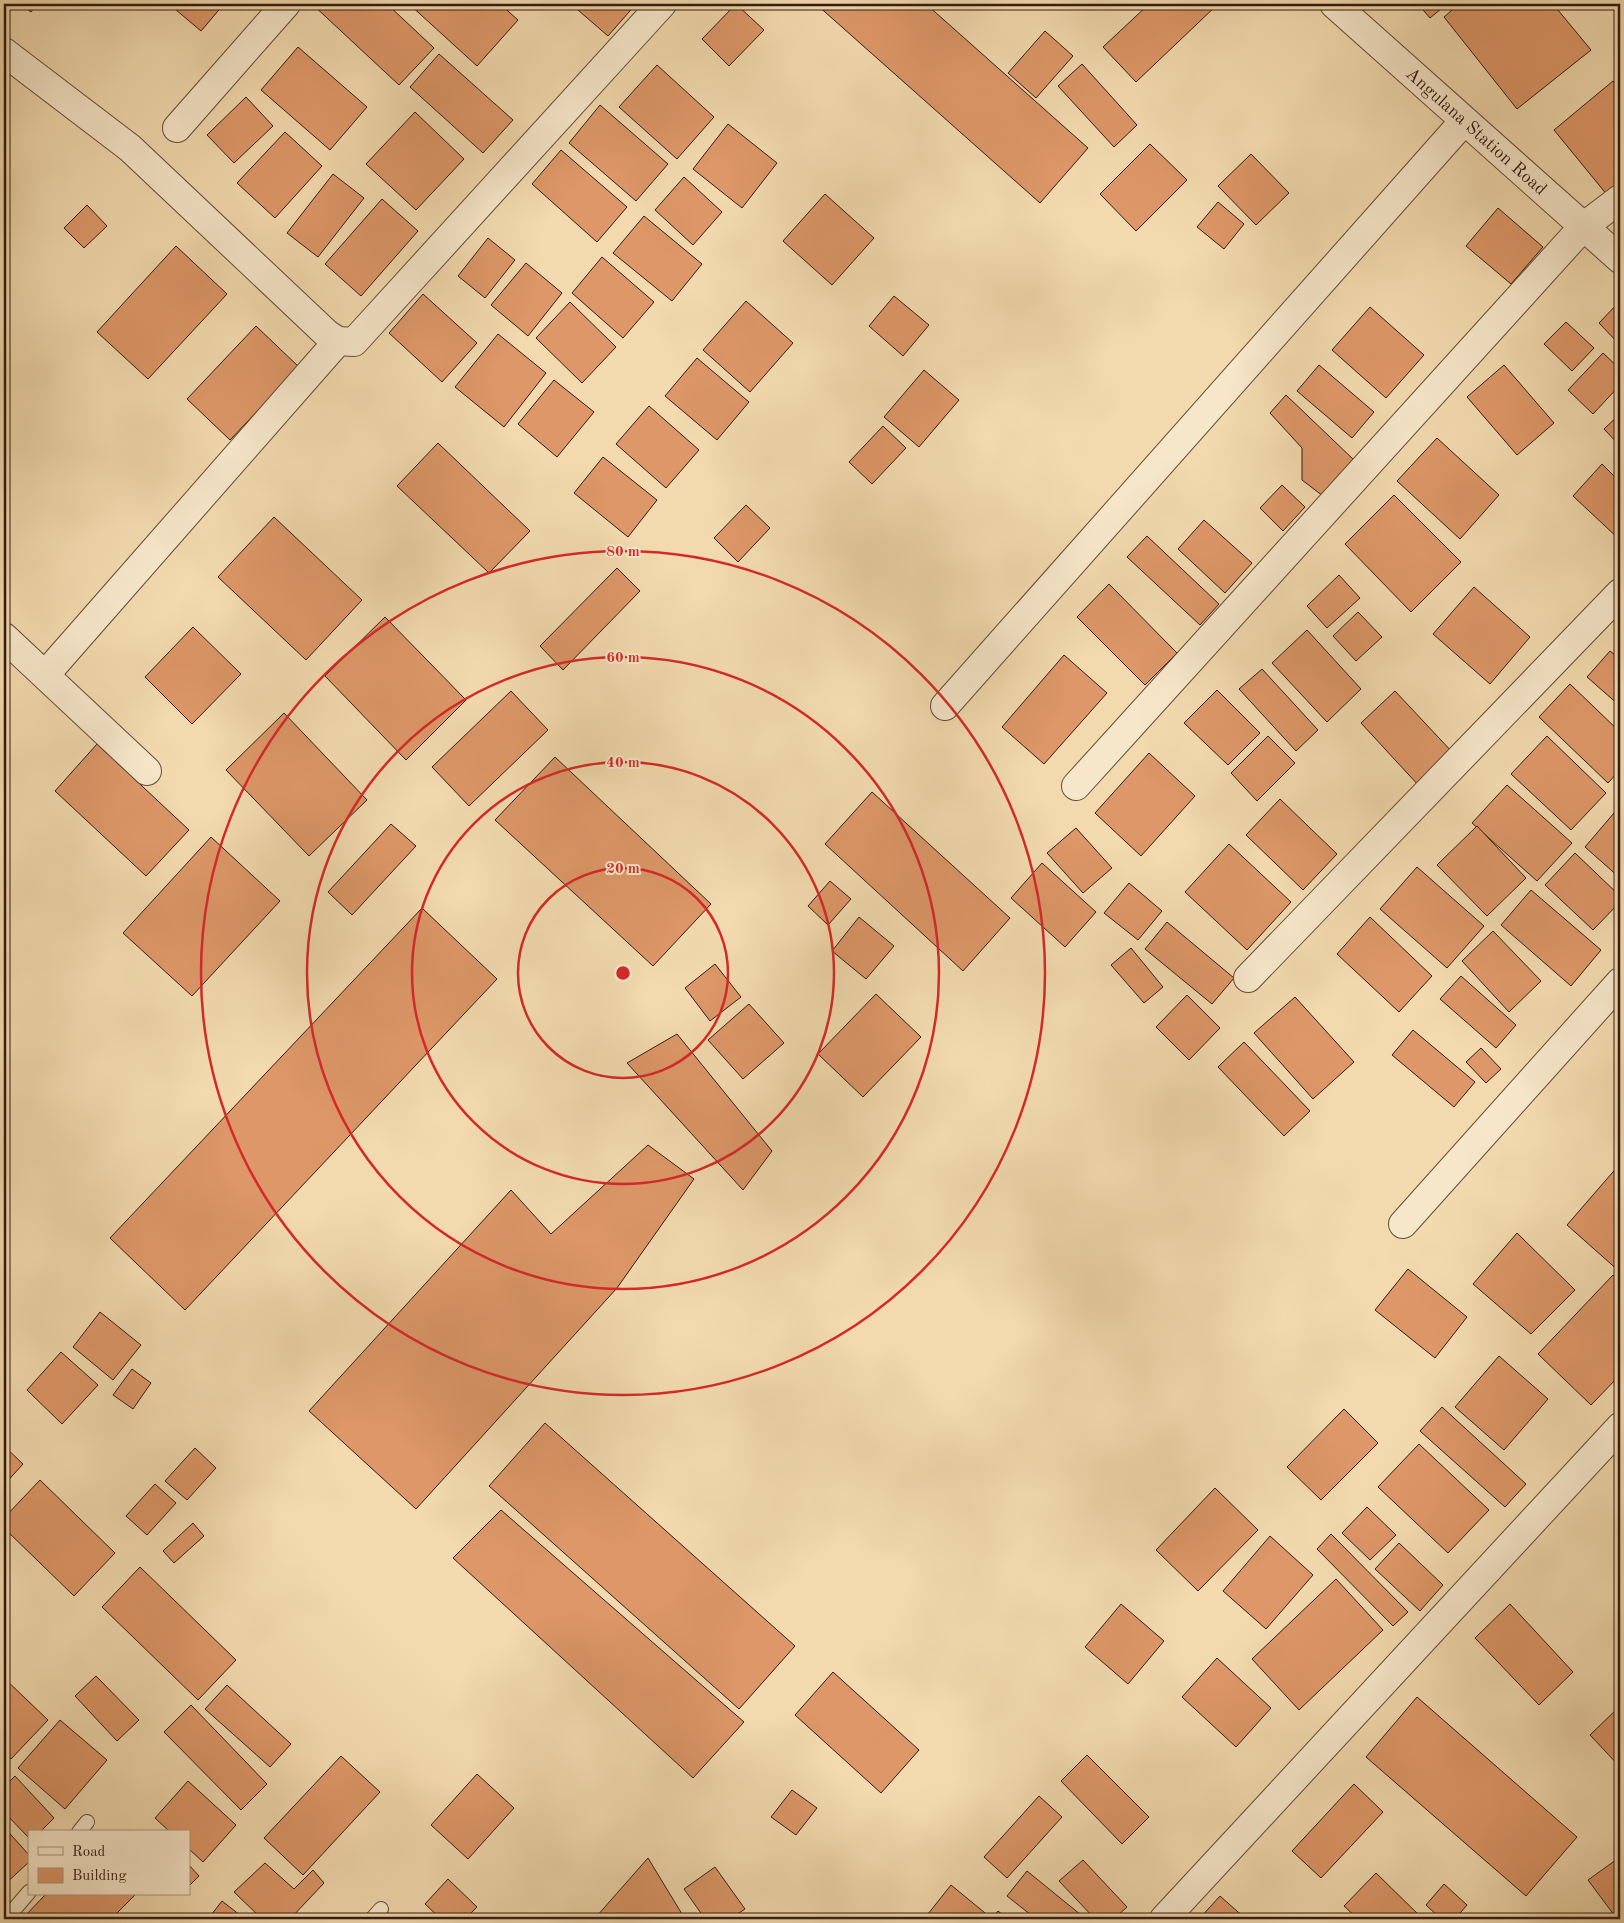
<svg xmlns="http://www.w3.org/2000/svg" width="1624" height="1923" viewBox="0 0 1624 1923" font-family="'Old Standard TT',serif">
<style>
.building{fill:#dd9768;stroke:#321b11}
.lines{fill:none;stroke-linecap:round;stroke-linejoin:round}
.service-casing{stroke:#624b38;stroke-width:16}
.minor-casing{stroke:#624b38;stroke-width:30}
.tertiary-casing{stroke:#624b38;stroke-width:30}
.service{stroke:#f7e7ca;stroke-width:14}
.minor{stroke:#f7e7ca;stroke-width:28}
.tertiary{stroke:#f7e7ca;stroke-width:28}
.ring{fill:none;stroke:#d62828;stroke-width:2.5}
.labels{text-anchor:middle;stroke-width:4;stroke-linejoin:round;paint-order:stroke}
.street-label{font-size:18px;fill:#321b11;stroke:#f7e7ca}
.centre{fill:#d62828;stroke:#f7e7ca;stroke-width:2.5}
.ring-label{font-size:15px;text-anchor:middle;font-weight:bold;fill:#d62828;stroke:#f7e7ca;stroke-width:4;stroke-linejoin:round;paint-order:stroke}
</style>
<rect width="100%" height="100%" fill="#f2daae"/>
<filter id="stains"><feTurbulence type="fractalNoise" baseFrequency=".004" numOctaves="4"/><feColorMatrix values="0 0 0 0 .2 0 0 0 0 .09 0 0 0 0 .02 0 0 0 .5 -.17"/></filter>
<radialGradient id="worn" r=".72"><stop offset=".6" stop-color="#630" stop-opacity="0"/><stop offset="1" stop-color="#630" stop-opacity=".3"/></radialGradient>
<g class="building">
<path d="M20,4H37L31,12Z"/>
<path d="M169,4H224L201,31Z"/>
<path d="M312,4H387L434,48L399,85Z"/>
<path d="M409,4H500L518,20L477,66Z"/>
<path d="M571,4H636L608,36Z"/>
<path d="M736,4L764,30L729,66L702,39Z"/>
<path d="M816,4H926L1088,148L1040,203Z"/>
<path d="M1149,4H1218L1136,82L1103,47Z"/>
<path d="M1418,4H1447L1430,18Z"/>
<path d="M1459,4H1553L1591,50L1517,109L1444,17Z"/>
<path d="M1045,31L1073,56L1036,98L1008,73Z"/>
<path d="M298,47L367,107L330,150L261,90Z"/>
<path d="M439,54L513,120L483,153L410,87Z"/>
<path d="M1082,64L1137,125L1114,147L1058,86Z"/>
<path d="M657,65L714,117L677,159L619,107Z"/>
<path d="M1613,81L1620,90V185L1608,196L1554,130Z"/>
<path d="M246,97L273,126L234,163L207,135Z"/>
<path d="M600,105L668,164L636,201L569,143Z"/>
<path d="M415,112L464,159L416,210L366,164Z"/>
<path d="M728,124L777,163L742,208L693,169Z"/>
<path d="M285,132L322,166L275,218L237,183Z"/>
<path d="M1150,144L1187,180L1136,231L1100,194Z"/>
<path d="M561,150L627,207L597,242L532,184Z"/>
<path d="M1251,154L1289,193L1256,225L1218,186Z"/>
<path d="M333,174L364,198L318,257L287,233Z"/>
<path d="M684,177L722,212L693,245L655,210Z"/>
<path d="M825,194L874,238L832,285L783,241Z"/>
<path d="M382,199L418,231L361,296L325,264Z"/>
<path d="M1218,202L1244,224L1224,249L1197,227Z"/>
<path d="M87,205L107,226L84,248L64,228Z"/>
<path d="M1498,208L1543,247L1511,284L1466,246Z"/>
<path d="M644,216L702,264L672,301L613,253Z"/>
<path d="M488,238L515,260L485,298L458,276Z"/>
<path d="M176,246L227,294L148,379L97,332Z"/>
<path d="M602,257L654,302L623,338L572,293Z"/>
<path d="M526,263L562,293L528,336L491,305Z"/>
<path d="M423,294L477,343L442,382L389,333Z"/>
<path d="M894,296L929,325L903,356L869,326Z"/>
<path d="M746,301L793,343L750,392L703,350Z"/>
<path d="M1620,301V345L1599,323Z"/>
<path d="M570,302L616,347L582,383L536,338Z"/>
<path d="M1370,307L1424,355L1386,398L1332,350Z"/>
<path d="M1566,322L1594,348L1572,371L1544,344Z"/>
<path d="M256,326L299,367L230,440L187,399Z"/>
<path d="M498,334L546,373L504,427L455,387Z"/>
<path d="M1603,353L1620,369V385L1593,414L1568,390Z"/>
<path d="M697,358L749,402L717,440L665,396Z"/>
<path d="M1319,365L1374,412L1352,438L1297,391Z"/>
<path d="M1504,365L1554,423L1517,455L1467,397Z"/>
<path d="M924,370L959,400L919,447L884,417Z"/>
<path d="M554,380L594,412L557,457L518,424Z"/>
<path d="M1286,395L1354,460L1323,496L1302,480V448L1270,413Z"/>
<path d="M649,406L699,450L666,488L616,444Z"/>
<path d="M1620,414V446L1604,429Z"/>
<path d="M883,426L906,448L872,484L849,462Z"/>
<path d="M1437,438L1499,495L1460,539L1397,481Z"/>
<path d="M438,443L530,531L489,573L397,486Z"/>
<path d="M603,457L657,500L628,537L574,493Z"/>
<path d="M1602,464L1620,482V540L1573,496Z"/>
<path d="M1282,485L1305,507L1283,531L1260,508Z"/>
<path d="M1394,495L1461,562L1411,612L1345,544Z"/>
<path d="M746,505L770,528L738,562L714,538Z"/>
<path d="M274,517L362,600L306,660L218,577Z"/>
<path d="M1204,520L1252,563L1225,593L1178,549Z"/>
<path d="M1147,536L1219,604L1200,625L1127,557Z"/>
<path d="M617,568L640,591L563,670L540,646Z"/>
<path d="M1339,575L1360,598L1327,628L1307,606Z"/>
<path d="M1109,584L1177,653L1145,685L1077,617Z"/>
<path d="M1474,587L1530,637L1490,684L1433,634Z"/>
<path d="M1358,612L1382,637L1356,661L1333,636Z"/>
<path d="M385,617L466,700L406,760L325,676Z"/>
<path d="M193,627L241,674L192,724L145,677Z"/>
<path d="M1307,630L1361,689L1327,722L1272,663Z"/>
<path d="M1610,651L1620,659V706L1587,677Z"/>
<path d="M1064,655L1107,693L1044,764L1002,727Z"/>
<path d="M1262,669L1318,730L1296,751L1239,689Z"/>
<path d="M1570,684L1620,732V770L1608,783L1539,717Z"/>
<path d="M1217,690L1260,733L1228,765L1184,723Z"/>
<path d="M511,691L548,730L469,806L432,767Z"/>
<path d="M1395,691L1454,754L1420,787L1361,723Z"/>
<path d="M284,713L367,800L309,856L226,770Z"/>
<path d="M1268,736L1295,763L1257,801L1231,773Z"/>
<path d="M1547,736L1606,793L1571,830L1511,774Z"/>
<path d="M97,744L189,830L146,876L55,791Z"/>
<path d="M1149,753L1195,796L1141,856L1095,813Z"/>
<path d="M555,757L711,904L653,966L495,820Z"/>
<path d="M1507,785L1572,843L1537,881L1472,823Z"/>
<path d="M872,792L1010,918L963,971L825,844Z"/>
<path d="M1280,799L1337,854L1303,890L1246,835Z"/>
<path d="M1620,806V878L1585,847Z"/>
<path d="M391,824L416,846L352,915L328,892Z"/>
<path d="M1477,826L1526,878L1487,916L1437,865Z"/>
<path d="M1076,828L1112,868L1083,893L1047,853Z"/>
<path d="M211,837L280,901L192,996L123,933Z"/>
<path d="M1229,844L1291,902L1247,950L1185,892Z"/>
<path d="M1575,853L1620,896V902L1593,930L1545,885Z"/>
<path d="M1042,863L1096,912L1065,947L1011,898Z"/>
<path d="M1417,867L1484,926L1447,968L1380,909Z"/>
<path d="M830,881L851,899L828,925L808,906Z"/>
<path d="M1129,883L1162,911L1138,940L1104,913Z"/>
<path d="M1531,890L1601,950L1571,986L1501,925Z"/>
<path d="M422,908L497,979L185,1310L110,1238Z"/>
<path d="M859,917L894,946L866,979L832,951Z"/>
<path d="M1370,917L1432,976L1399,1012L1337,954Z"/>
<path d="M1167,922L1234,978L1212,1004L1145,949Z"/>
<path d="M1493,931L1541,981L1509,1012L1462,961Z"/>
<path d="M1131,948L1163,987L1144,1003L1111,965Z"/>
<path d="M715,964L741,997L710,1021L685,988Z"/>
<path d="M1461,976L1516,1025L1496,1048L1440,999Z"/>
<path d="M876,994L921,1037L863,1097L818,1054Z"/>
<path d="M1187,995L1220,1028L1189,1060L1156,1027Z"/>
<path d="M1295,997L1354,1062L1313,1099L1254,1033Z"/>
<path d="M749,1004L784,1043L743,1079L708,1040Z"/>
<path d="M1413,1030L1475,1082L1454,1107L1392,1055Z"/>
<path d="M677,1034L772,1151L743,1190L627,1063Z"/>
<path d="M1244,1042L1310,1111L1284,1136L1218,1067Z"/>
<path d="M1481,1048L1501,1069L1486,1083L1466,1062Z"/>
<path d="M648,1145L694,1179L617,1288L416,1509L309,1411L511,1190L551,1234Z"/>
<path d="M1619,1165L1620,1166V1272L1567,1225Z"/>
<path d="M1517,1233L1575,1290L1531,1334L1473,1284Z"/>
<path d="M1408,1269L1467,1317L1435,1358L1375,1310Z"/>
<path d="M1613,1275L1620,1283V1375L1591,1405L1538,1354Z"/>
<path d="M100,1312L141,1345L113,1380L73,1347Z"/>
<path d="M61,1352L98,1385L62,1424L27,1390Z"/>
<path d="M1499,1356L1548,1399L1504,1450L1455,1407Z"/>
<path d="M132,1369L151,1383L133,1409L113,1395Z"/>
<path d="M1442,1407L1526,1484L1505,1507L1420,1431Z"/>
<path d="M1344,1409L1378,1443L1321,1500L1287,1467Z"/>
<path d="M545,1423L795,1646L739,1709L489,1486Z"/>
<path d="M1419,1444L1489,1510L1448,1553L1378,1487Z"/>
<path d="M4,1446L23,1464L4,1485Z"/>
<path d="M195,1448L216,1468L187,1500L165,1481Z"/>
<path d="M40,1480L115,1553L74,1596L4,1528V1518Z"/>
<path d="M155,1484L176,1503L147,1535L126,1516Z"/>
<path d="M1215,1488L1258,1530L1198,1591L1156,1550Z"/>
<path d="M1367,1507L1396,1535L1370,1560L1342,1533Z"/>
<path d="M501,1510L744,1722L693,1778L453,1558Z"/>
<path d="M193,1523L204,1536L174,1563L163,1551Z"/>
<path d="M1331,1534L1408,1612L1393,1626L1317,1549Z"/>
<path d="M1270,1536L1313,1575L1266,1629L1223,1591Z"/>
<path d="M1399,1543L1443,1585L1420,1611L1375,1569Z"/>
<path d="M140,1567L236,1660L198,1700L102,1607Z"/>
<path d="M1336,1579L1383,1630L1299,1710L1252,1659Z"/>
<path d="M1121,1604L1164,1641L1128,1684L1085,1647Z"/>
<path d="M1510,1604L1573,1672L1539,1705L1475,1638Z"/>
<path d="M1217,1658L1271,1708L1236,1747L1182,1697Z"/>
<path d="M833,1672L919,1750L881,1793L795,1715Z"/>
<path d="M96,1676L139,1720L117,1741L75,1696Z"/>
<path d="M4,1678L48,1720L11,1759L4,1752Z"/>
<path d="M227,1685L291,1744L270,1767L205,1709Z"/>
<path d="M1417,1697L1577,1837L1526,1896L1366,1757Z"/>
<path d="M191,1705L267,1784L241,1810L164,1732Z"/>
<path d="M1620,1706V1767L1590,1735Z"/>
<path d="M60,1720L107,1760L65,1809L18,1768Z"/>
<path d="M1087,1755L1149,1817L1122,1844L1061,1781Z"/>
<path d="M341,1756L380,1792L303,1875L264,1838Z"/>
<path d="M477,1774L514,1808L468,1859L431,1825Z"/>
<path d="M15,1776L54,1818L40,1832H29V1838L4,1812V1787Z"/>
<path d="M188,1781L236,1825L203,1862L189,1849V1832H170L155,1818Z"/>
<path d="M1354,1784L1383,1812L1321,1878L1292,1851Z"/>
<path d="M792,1790L817,1808L796,1835L771,1817Z"/>
<path d="M1039,1796L1062,1817L1007,1878L984,1857Z"/>
<path d="M4,1827L29,1855V1862L4,1885Z"/>
<path d="M1620,1857V1919H1617L1588,1880Z"/>
<path d="M648,1858L685,1919H599L596,1917Z"/>
<path d="M1083,1860L1127,1907L1114,1919H1095L1059,1881Z"/>
<path d="M265,1863L294,1889L313,1870L324,1883L290,1919H262L234,1892Z"/>
<path d="M189,1865L199,1876L189,1886Z"/>
<path d="M715,1867L745,1909L730,1919H705L684,1889Z"/>
<path d="M1027,1871L1086,1919H1036L1007,1896Z"/>
<path d="M1376,1873L1423,1919H1358L1344,1906Z"/>
<path d="M448,1879L477,1907L465,1919H441L425,1904Z"/>
<path d="M1444,1884L1467,1905L1455,1919H1441L1426,1905Z"/>
<path d="M951,1885L985,1913L980,1919H924Z"/>
<path d="M46,1894H136L116,1914L117,1919H22Z"/>
<path d="M1220,1896L1246,1919H1199Z"/>
<path d="M222,1901L245,1919H208Z"/>
<path d="M998,1911L1008,1919H991Z"/>
</g>
<g class="lines">
<defs>
<g id="service">
<path d="M79,1832L87,1822"/>
<path d="M6,1919L29,1892"/>
<path d="M372,1919L381,1909"/>
</g>
<g id="minor">
<path d="M4,52L130,148L327,334L338,341L354,342L662,4"/>
<path d="M177,128L286,4"/>
<path d="M4,637L147,771"/>
<path d="M45,675L338,341"/>
<path d="M945,706L1464,121"/>
<path d="M1076,786L1583,227L1620,199"/>
<path d="M1248,978L1620,593"/>
<path d="M1403,1224L1620,982"/>
</g>
<g id="tertiary">
<path id="s1" d="M1334,4L1620,259"/>
<path d="M1164,1919L1620,1427"/>
</g>
</defs>
<use href="#service" class="service-casing"/>
<use href="#minor" class="minor-casing"/>
<use href="#tertiary" class="tertiary-casing"/>
<use href="#service" class="service"/>
<use href="#minor" class="minor"/>
<use href="#tertiary" class="tertiary"/>
</g>
<g class="ring">
<circle cx="623" cy="973" r="105"/>
<circle cx="623" cy="973" r="211"/>
<circle cx="623" cy="973" r="316"/>
<circle cx="623" cy="973" r="422"/>
</g>
<g class="labels">
<g class="street-label">
<text dy="6" stroke="none"><textPath href="#s1" startOffset="191">Angulana Station Road</textPath></text>
</g>
</g>
<circle cx="623" cy="973" r="8" class="centre"/>
<g class="ring-label">
<text x="623" y="556">80 m</text>
<text x="623" y="662">60 m</text>
<text x="623" y="767">40 m</text>
<text x="623" y="873">20 m</text>
</g>
<rect width="1624" height="1923" fill="none" stroke="#f2daae" stroke-width="20"/>
<rect x="5" y="5" width="1614" height="1913" fill="none" stroke="#321b11" stroke-width="2.5"/>
<rect x="10" y="10" width="1604" height="1903" fill="none" stroke="#321b11"/>
<rect x="28" y="1830" width="162" height="65" fill="#f7e7ca" stroke="#a89580"/>
<rect x="38" y="1847" width="25" height="8" fill="#f7e7ca" stroke="#a89580"/>
<text x="72" y="1856" font-size="15" fill="#321b11">Road</text>
<rect x="38" y="1868" width="25" height="15" fill="#dd9768" stroke="#a89580"/>
<text x="72" y="1880" font-size="15" fill="#321b11">Building</text>
<rect width="100%" height="100%" filter="url(#stains)"/>
<rect width="100%" height="100%" fill="url(#worn)"/>
</svg>
